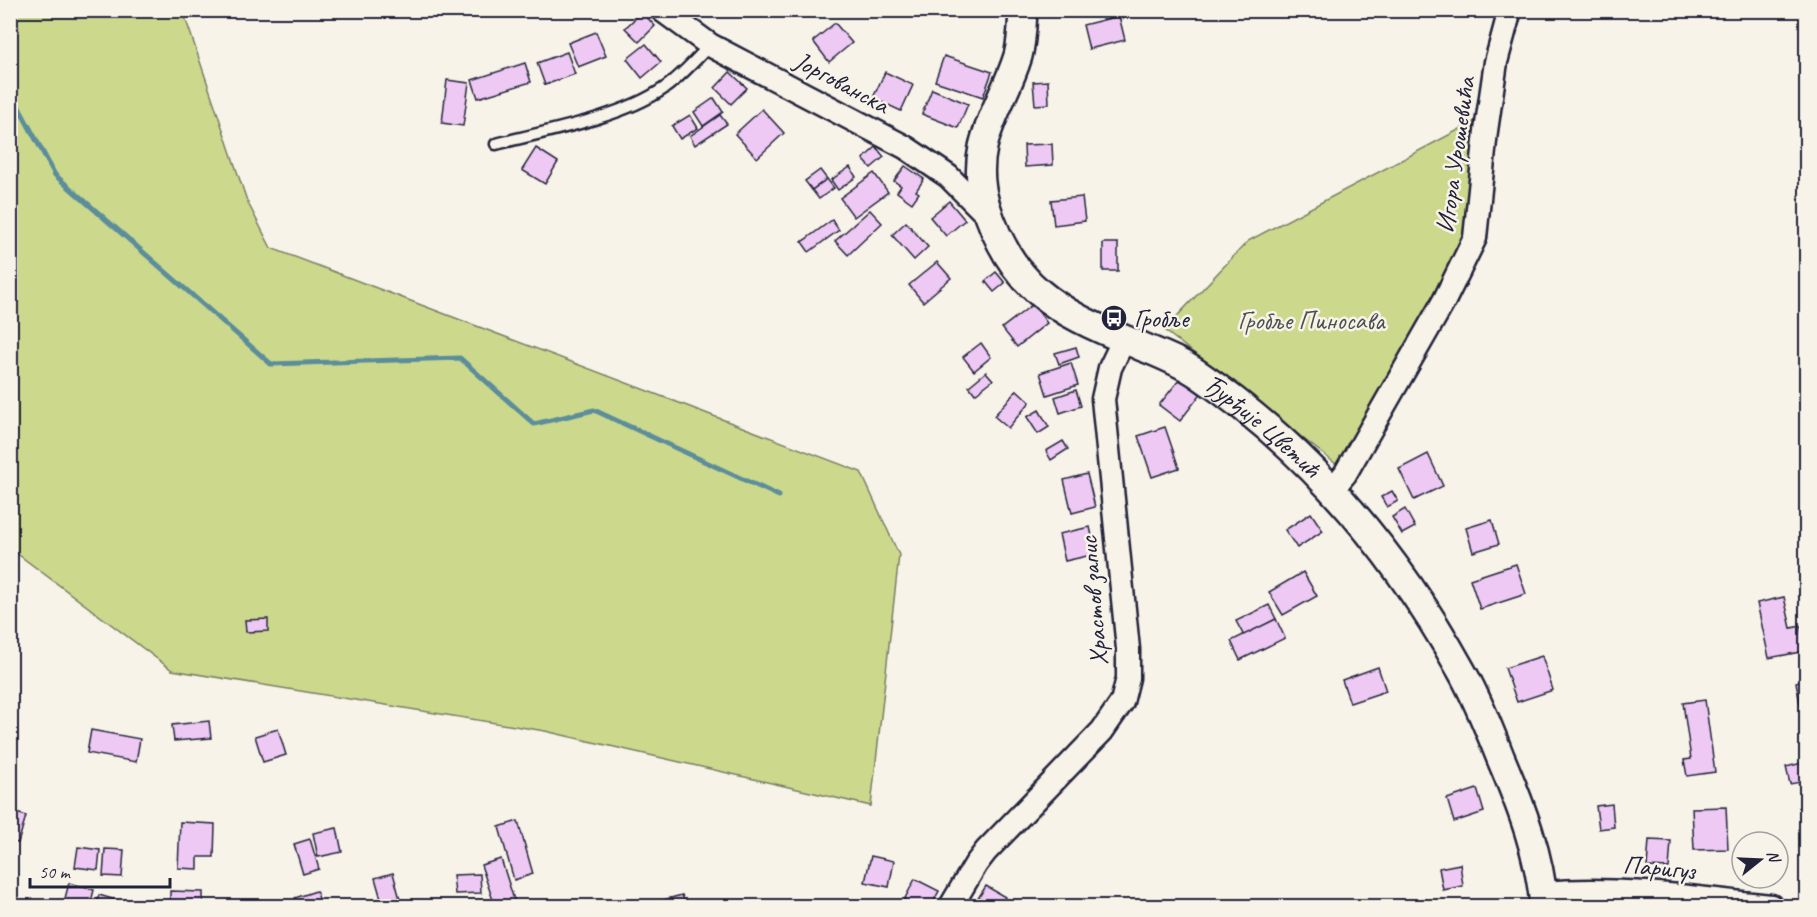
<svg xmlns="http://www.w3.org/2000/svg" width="1817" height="917" viewBox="0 0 1817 917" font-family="Caveat,sans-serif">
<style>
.green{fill:#ccd98c;stroke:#777e64;stroke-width:1.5}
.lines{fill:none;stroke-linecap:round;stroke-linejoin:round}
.stream{stroke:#5c8d9b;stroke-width:5}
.building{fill:#edc9f4;stroke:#22223b;stroke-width:1.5}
.service-casing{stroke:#22223b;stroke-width:15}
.minor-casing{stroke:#22223b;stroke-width:27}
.tertiary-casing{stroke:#22223b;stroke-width:32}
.service{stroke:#f7f3e8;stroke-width:10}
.minor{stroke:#f7f3e8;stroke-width:22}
.tertiary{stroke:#f7f3e8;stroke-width:27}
.labels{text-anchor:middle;stroke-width:5;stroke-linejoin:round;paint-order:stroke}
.street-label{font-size:26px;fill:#22223b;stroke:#f7f3e8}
.poi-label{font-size:26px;fill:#22223b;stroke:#f7f3e8;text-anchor:start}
.park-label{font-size:26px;fill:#4c504f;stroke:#f7f3e8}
</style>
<rect width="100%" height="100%" fill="#f7f3e8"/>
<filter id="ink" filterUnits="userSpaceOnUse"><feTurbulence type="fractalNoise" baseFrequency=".0167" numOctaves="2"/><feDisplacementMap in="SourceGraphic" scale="12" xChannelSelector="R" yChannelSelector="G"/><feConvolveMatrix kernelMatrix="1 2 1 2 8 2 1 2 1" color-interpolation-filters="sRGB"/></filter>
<g filter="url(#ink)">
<g class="green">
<path d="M10,11H183L247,201L271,248L861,472L899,555L871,806L545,731L172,670L15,552L10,540Z"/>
<path d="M1481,118L1477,190L1463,244L1381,398L1336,464L1164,330L1248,241Z"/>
</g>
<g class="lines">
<path class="stream" d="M10,91L55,175L271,364L460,358L534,424L594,410L779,496"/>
</g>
<g class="building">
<path d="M642,12L655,26L639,42L625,28Z"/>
<path d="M1119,16L1125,40L1089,49L1083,25Z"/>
<path d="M835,23L852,43L829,62L813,41Z"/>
<path d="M596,32L606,56L578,67L568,43Z"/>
<path d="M646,44L661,62L642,78L627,59Z"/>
<path d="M567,52L575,74L545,85L537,63Z"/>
<path d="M944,56L992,72L983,97L935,81Z"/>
<path d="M525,63L531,82L478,98L472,80Z"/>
<path d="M730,72L747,88L731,104L715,88Z"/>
<path d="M885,72L913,85L901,111L873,98Z"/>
<path d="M447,80L469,83L463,126L442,123Z"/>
<path d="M1048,81L1049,104L1035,105L1033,82Z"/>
<path d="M932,89L968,104L958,128L922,114Z"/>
<path d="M714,98L723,112L703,126L694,112Z"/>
<path d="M762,109L784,133L757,158L735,134Z"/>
<path d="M690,115L698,128L680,139L672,126Z"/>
<path d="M720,115L727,124L695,145L690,136Z"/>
<path d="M1052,144L1053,165L1025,167L1024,145Z"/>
<path d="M876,147L884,157L871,168L863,159Z"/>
<path d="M536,148L558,162L545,184L522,170Z"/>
<path d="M905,166L924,179L916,191L919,193L912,203L897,192L901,186L894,181Z"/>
<path d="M850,167L856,177L838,190L831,180Z"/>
<path d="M820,170L827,179L812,190L805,181Z"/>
<path d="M874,173L888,192L854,217L840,198Z"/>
<path d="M827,179L834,188L819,199L812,190Z"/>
<path d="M1082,197L1085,221L1054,225L1051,200Z"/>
<path d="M949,201L965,220L946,236L930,217Z"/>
<path d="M870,210L882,223L848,255L835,241Z"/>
<path d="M832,220L839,230L809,252L802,242Z"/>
<path d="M906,222L928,247L914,260L892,235Z"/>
<rect x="1103" y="243" width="15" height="28"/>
<path d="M937,262L951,278L923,302L909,285Z"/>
<path d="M996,272L1005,283L994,292L985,281Z"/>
<path d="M1033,304L1047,323L1017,347L1002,328Z"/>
<path d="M981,343L991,357L974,371L963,357Z"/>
<path d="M1076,347L1079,357L1059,364L1055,353Z"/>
<path d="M1071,363L1078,385L1047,395L1040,373Z"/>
<path d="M986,372L993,380L975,394L969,386Z"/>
<path d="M1183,375L1203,391L1180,421L1159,405Z"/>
<path d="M1017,390L1030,402L1008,428L994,416Z"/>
<path d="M1076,390L1081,406L1060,413L1055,397Z"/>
<path d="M1039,410L1049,427L1038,434L1027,417Z"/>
<path d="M1165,427L1179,468L1152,477L1138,436Z"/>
<path d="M1063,441L1068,449L1051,460L1046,451Z"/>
<path d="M1428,454L1443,486L1414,500L1399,469Z"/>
<path d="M1087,474L1095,507L1072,513L1064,480Z"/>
<path d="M1392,491L1398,501L1387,507L1381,497Z"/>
<path d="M1405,509L1415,527L1402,534L1392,517Z"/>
<path d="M1311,513L1323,531L1297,548L1285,530Z"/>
<path d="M1492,520L1499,544L1473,552L1466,528Z"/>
<path d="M1090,527L1096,554L1065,561L1059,534Z"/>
<path d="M1516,564L1526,594L1480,609L1470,579Z"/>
<path d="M1303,572L1317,596L1283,615L1269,592Z"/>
<path d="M1784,597L1791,628L1801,626L1806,651L1769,658L1757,603Z"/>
<path d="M1269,605L1276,619L1244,636L1236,621Z"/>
<path d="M268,619V631L246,632L245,620Z"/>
<path d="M1276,619L1285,638L1240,660L1231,641Z"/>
<path d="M1542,656L1553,690L1517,702L1505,668Z"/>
<path d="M1378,667L1386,691L1350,703L1342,680Z"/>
<path d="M1806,679V708L1801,709L1796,682Z"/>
<path d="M1705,700L1715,772L1687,776L1684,760L1691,759L1683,703Z"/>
<path d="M209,721L211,738L174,741L172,725Z"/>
<path d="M278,729L286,755L263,762L255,736Z"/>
<path d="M91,730L140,739L136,762L87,753Z"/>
<path d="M1806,762V781L1790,784L1786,767Z"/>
<path d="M1806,781V811L1800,782Z"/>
<path d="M1477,789L1484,812L1454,822L1447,799Z"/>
<path d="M1612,804L1614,827L1599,829L1596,806Z"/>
<path d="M1726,807L1728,849L1694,850L1692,808Z"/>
<path d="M10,811L26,816L18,843L10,841Z"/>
<path d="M518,821L533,874L514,880L499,827Z"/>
<path d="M180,822L215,824L214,857H198V869L178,868Z"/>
<path d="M337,828L342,852L318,857L313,833Z"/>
<path d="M310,839L319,869L303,874L294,844Z"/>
<path d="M1649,840L1671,841L1669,868L1647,867Z"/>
<path d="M78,847L100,850L98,870L75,867Z"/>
<path d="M105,849L124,850L122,877L103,876Z"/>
<path d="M871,856L894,861L889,887L865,882Z"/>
<path d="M501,859L516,906H495L481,865Z"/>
<path d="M1460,864L1463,886L1443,890L1439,868Z"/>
<path d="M393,873L401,903L383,906L375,878Z"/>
<path d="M480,874L481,893L455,894L453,875Z"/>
<path d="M915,879L939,891L931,906H901Z"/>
<path d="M69,883L94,890L90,906H63Z"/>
<path d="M986,886L1005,897L1000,906H973Z"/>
<path d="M170,891L203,892V906H170Z"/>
<path d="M316,891L322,906H298L295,898Z"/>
<path d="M99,895L126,903L125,906H96Z"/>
<path d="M682,895L686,906H653L652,903Z"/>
</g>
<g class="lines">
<defs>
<path id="service" d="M496,144C547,131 620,118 663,89C680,78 695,60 710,45"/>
<g id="minor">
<path d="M662,10L710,45L905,147L948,176L982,210L989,214"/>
<path d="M1333,488L1345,474L1444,301L1475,238L1486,131L1496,62L1510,10"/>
<path d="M1543,893C1619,886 1695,898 1771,906"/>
<path d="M951,906L976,864L986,851L1102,731L1122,702L1128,678V649L1103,399L1110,368L1124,339"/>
</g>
<g id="tertiary">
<path id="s1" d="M1023,10C1022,26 1022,41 1018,56C1002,108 968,143 985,203C1010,286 1055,311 1131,342C1154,352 1178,360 1198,374C1311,451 1395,551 1461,670C1477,698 1489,729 1501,759C1521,806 1540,855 1544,906"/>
</g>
</defs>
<use href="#service" class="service-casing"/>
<use href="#minor" class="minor-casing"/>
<use href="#tertiary" class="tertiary-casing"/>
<use href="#service" class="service"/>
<use href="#minor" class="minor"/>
<use href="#tertiary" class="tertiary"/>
</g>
</g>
<defs>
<symbol id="bus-disc" viewBox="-11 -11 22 22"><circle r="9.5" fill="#22223b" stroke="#f7f3e8"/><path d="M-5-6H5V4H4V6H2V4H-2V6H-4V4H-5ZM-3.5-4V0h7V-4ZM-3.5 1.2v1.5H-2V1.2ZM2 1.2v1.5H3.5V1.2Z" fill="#fff"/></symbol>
</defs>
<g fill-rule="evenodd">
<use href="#bus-disc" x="1099" y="303" width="30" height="30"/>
</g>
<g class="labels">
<g class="street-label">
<text transform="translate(842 82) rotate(28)" y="9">Јоргованска</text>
<text transform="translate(1455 155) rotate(-82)" y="9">Игора Урошевића</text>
<text dy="9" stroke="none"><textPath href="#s1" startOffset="568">Ђурђије Цветић</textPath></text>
<text transform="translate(1093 601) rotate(-95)" y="9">Храстов запис</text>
<text transform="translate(1659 867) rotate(5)" y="9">Паригуз</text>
</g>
<g class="poi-label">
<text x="1134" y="327">Гробље</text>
</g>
<g class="park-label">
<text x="1311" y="329">Гробље Пиносава</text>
</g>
</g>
<rect width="1817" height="917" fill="none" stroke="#f7f3e8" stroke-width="36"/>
<rect x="18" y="18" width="1781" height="881" fill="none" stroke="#22223b" stroke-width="2" filter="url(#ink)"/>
<g transform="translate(1760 860) rotate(72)"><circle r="28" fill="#f7f3e8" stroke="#a29fa3" stroke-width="1.5"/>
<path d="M0-4.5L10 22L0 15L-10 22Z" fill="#22223b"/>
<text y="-9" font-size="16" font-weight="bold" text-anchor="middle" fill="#22223b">N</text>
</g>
<path d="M30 878v9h140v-9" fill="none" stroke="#22223b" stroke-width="3"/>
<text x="39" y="878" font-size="18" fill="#22223b" stroke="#f7f3e8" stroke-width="4.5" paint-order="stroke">50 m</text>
</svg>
